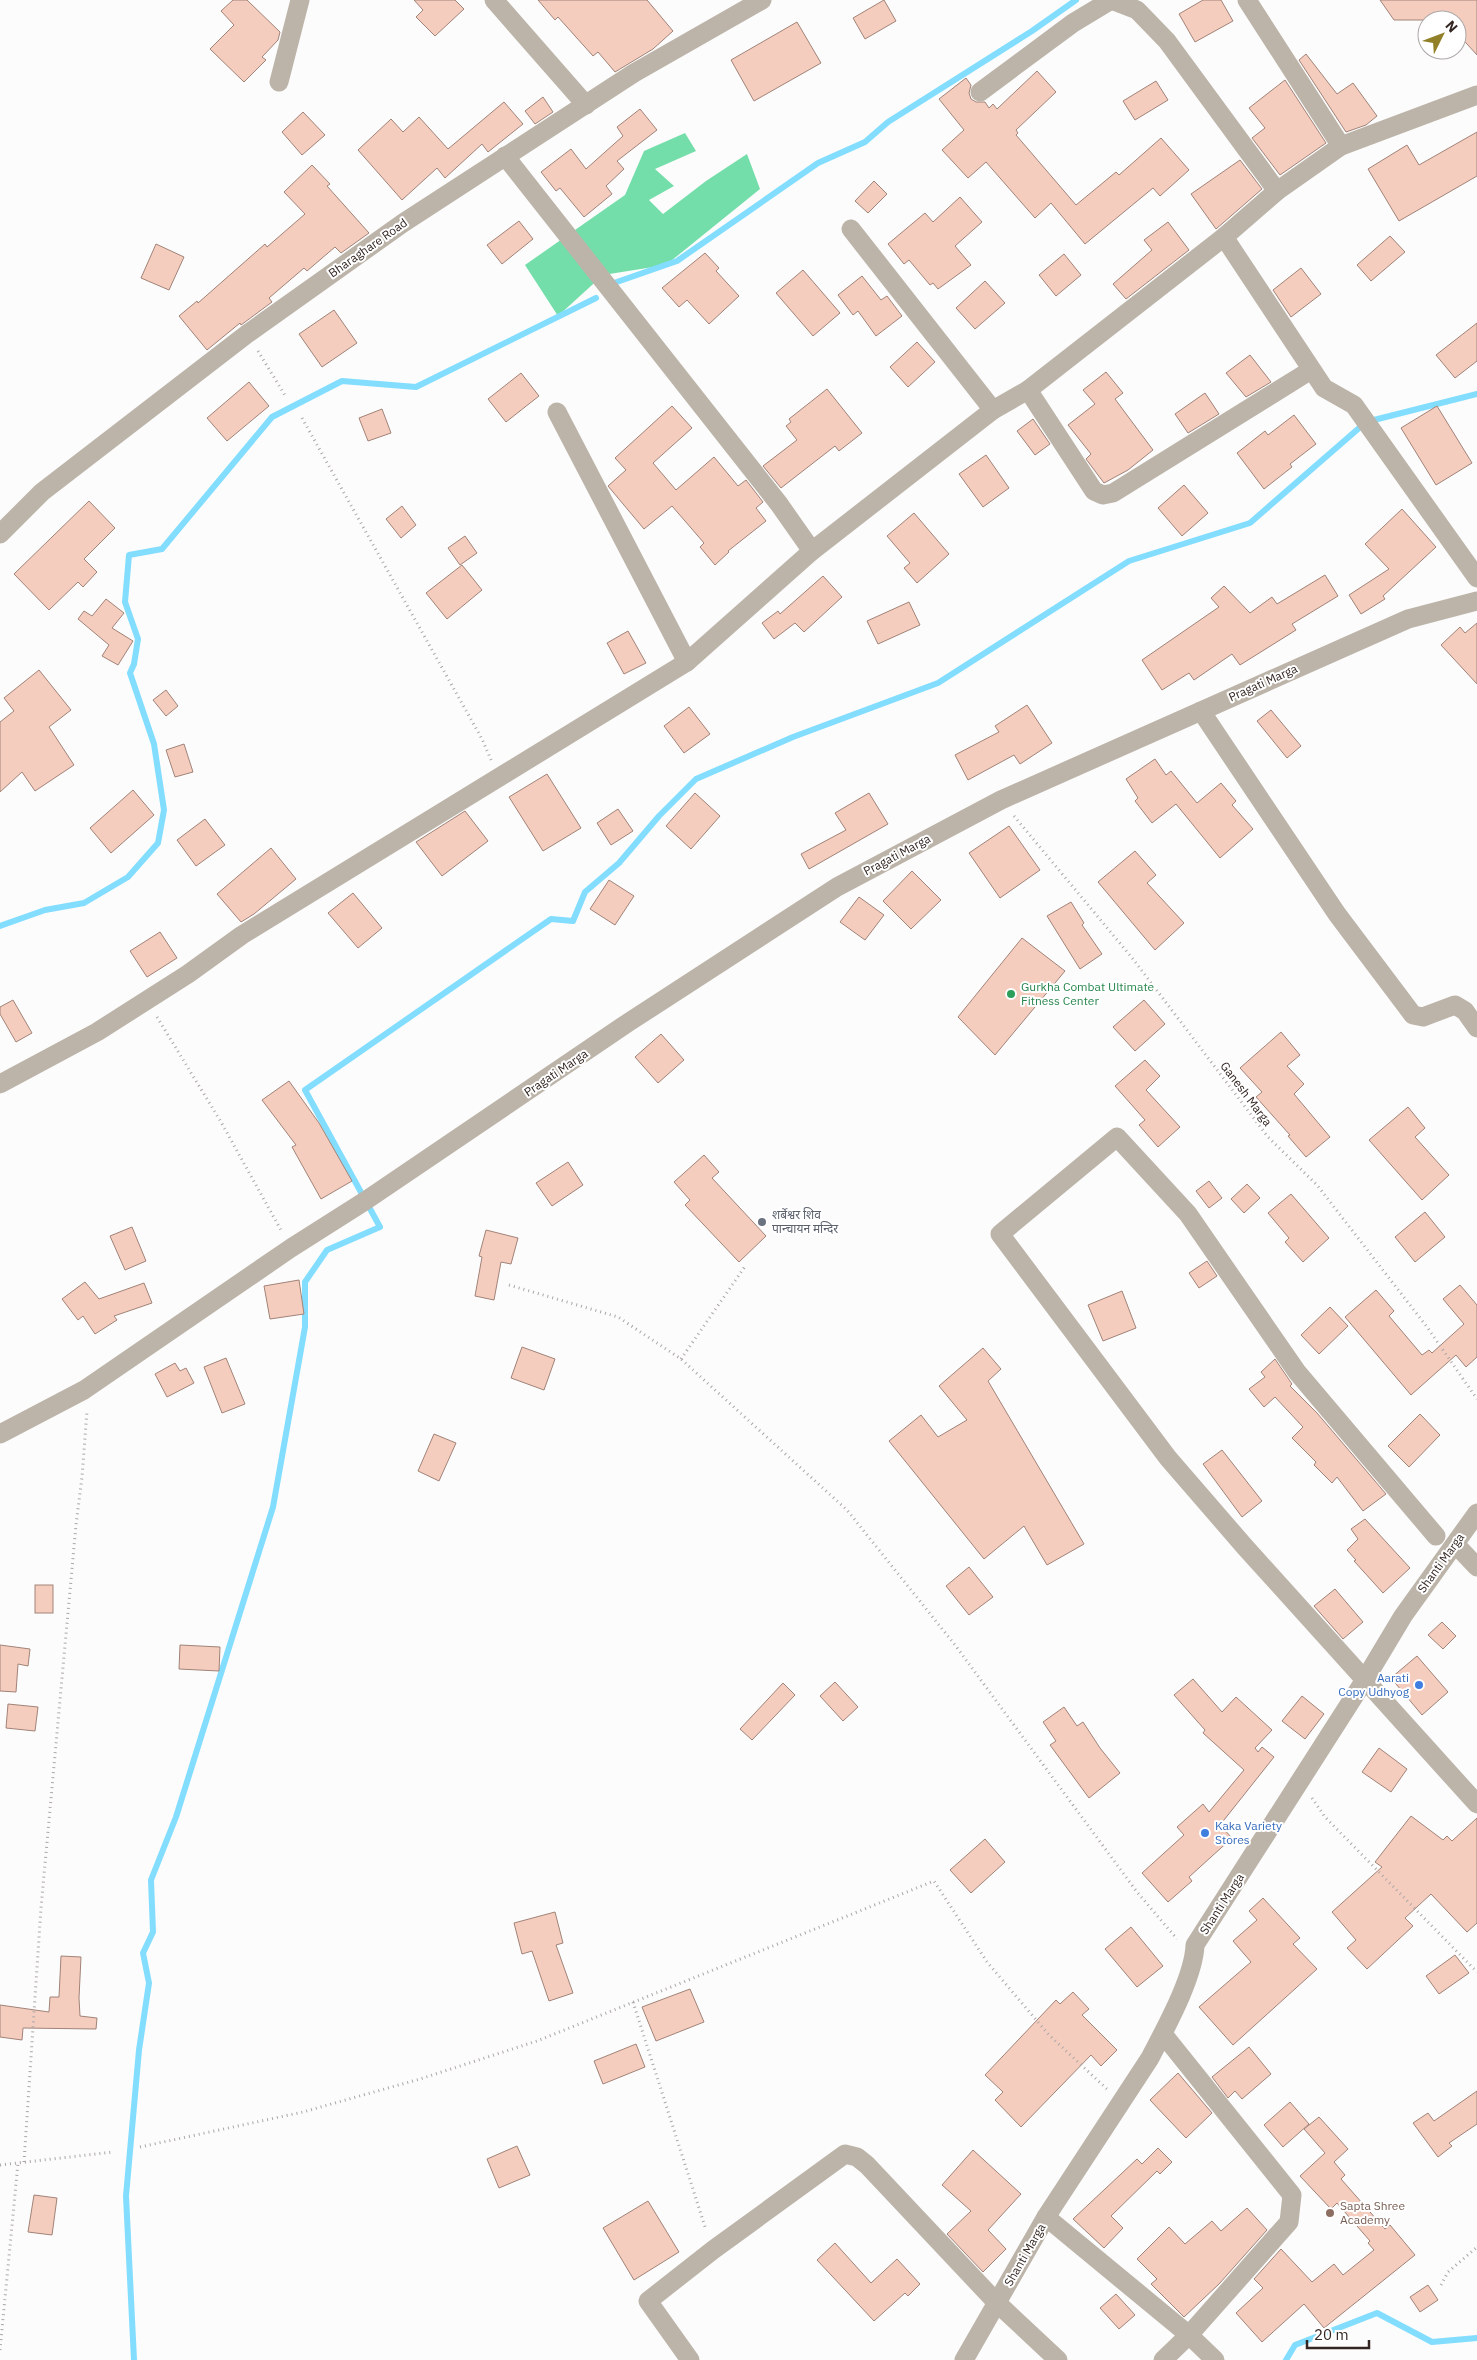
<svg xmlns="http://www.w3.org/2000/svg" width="1477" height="2360" viewBox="0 0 1477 2360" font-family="'IBM Plex Sans','Noto Sans Devanagari',sans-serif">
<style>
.forest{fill:#74deaa}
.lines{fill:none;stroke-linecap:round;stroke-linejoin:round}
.stream{stroke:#82ddff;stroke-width:6}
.building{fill:#f5cdbf;stroke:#a18378}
.path{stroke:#aca7a6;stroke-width:3;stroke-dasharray:1 4;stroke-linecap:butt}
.minor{stroke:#bcb4a9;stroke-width:19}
.leisure-dot{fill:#2e9e5b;stroke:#fff;stroke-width:2}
.worship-dot{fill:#6b7280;stroke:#fff;stroke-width:2}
.shop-dot{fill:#3f7fe0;stroke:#fff;stroke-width:2}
.education-dot{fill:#8d6e63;stroke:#fff;stroke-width:2}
.labels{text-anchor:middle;stroke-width:4;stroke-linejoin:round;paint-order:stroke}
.street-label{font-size:12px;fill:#332622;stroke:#fff}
.leisure-label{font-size:12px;fill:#27864d;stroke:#fff;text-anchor:start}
.worship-label{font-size:12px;fill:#5b616d;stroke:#fff;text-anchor:start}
.shop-label{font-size:12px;fill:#366cbe;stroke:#fff;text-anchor:end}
.education-label{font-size:12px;fill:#785e54;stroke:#fff;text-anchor:start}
</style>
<rect width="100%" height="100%" fill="#fcfcfc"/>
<path class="forest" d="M685,133L696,151L655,169L674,186L649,200L663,214L706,181L747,154L760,189L666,265L603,275L558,316L525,265L625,195L644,151Z"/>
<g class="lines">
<g class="stream">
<path d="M614,283L677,261L818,163L865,142L888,122L1032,31L1076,0"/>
<path d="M0,926L45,910L84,903L128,877L158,843L164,810L154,744L130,673L134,664L138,639L125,602L129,555L162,549L272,417L342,381L416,387L596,298"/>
<path d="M134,2360L126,2196L139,2050L149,1983L143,1953L153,1932L151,1880L176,1817L273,1507L305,1327V1282L327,1250L380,1227L305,1090L551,919L573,921L585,892L619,863L659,816L696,779L793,737L938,683L1129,561L1250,523L1366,422L1477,394"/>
<path d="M1286,2360L1295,2345L1377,2313L1432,2342L1477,2338"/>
</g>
</g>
<g class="building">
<path d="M233,0H247L280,32L278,40L262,57L266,60L244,82L210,49L234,25L221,11Z"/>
<path d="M414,0H455L464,9L435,36L416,17L423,10Z"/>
<path d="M538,0H647L673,31L653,49L615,72L598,52L593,56L558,17L555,20Z"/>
<path d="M884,0L896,21L865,39L853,18Z"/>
<path d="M1203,0H1221L1233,21L1195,42L1179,14Z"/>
<path d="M1380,0H1477V55L1457,33V20H1394Z"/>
<path d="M797,22L821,63L754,101L731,60Z"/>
<path d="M1306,54L1337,94L1353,83L1377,116L1366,125L1346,132L1299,60Z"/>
<path d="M1037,71L1056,92L1016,130L1018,133L1016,135L1076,205L1116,172L1119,175L1161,138L1189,170L1160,196L1153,188L1085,244L1051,203L1035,218L986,162L968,178L942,150L964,130L939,99L966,78L971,85L969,93L971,99L976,102H985L989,108L993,104L997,109Z"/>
<path d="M1285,80L1326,143L1280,175L1252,138L1265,128L1249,108Z"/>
<path d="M1156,81L1168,100L1135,120L1123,101Z"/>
<path d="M543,97L553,112L535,124L525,111Z"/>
<path d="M504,102L523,124L488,152L482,144L445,178L437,168L402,200L358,150L391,119L403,132L419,117L448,149Z"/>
<path d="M640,109L657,130L617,161L624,169L606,186L612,194L584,217L560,188L556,191L541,172L571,149L586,169L623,136L617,127Z"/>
<path d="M303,112L325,135L302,155L282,132Z"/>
<path d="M1477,132V176L1399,221L1368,169L1407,145L1419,165Z"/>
<path d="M1240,160L1262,189L1216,229L1191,194Z"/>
<path d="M312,165L330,184L327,186L369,233L341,253L335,247L307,271L304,268L269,298L272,302L241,325L240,323L207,350L179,316L197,301L198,303L265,244L267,247L305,214L284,192Z"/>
<path d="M874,181L887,194L868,213L855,201Z"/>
<path d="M960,197L982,222L955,246L971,265L938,289L933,283L930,285L909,260L904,264L888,244L925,213L933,222Z"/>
<path d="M519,221L533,239L502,264L487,245Z"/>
<path d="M1168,222L1189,250L1126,299L1113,284L1152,250L1144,240Z"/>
<path d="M1390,236L1405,252L1371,281L1357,265Z"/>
<path d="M156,244L184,257L169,290L141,278Z"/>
<path d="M705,253L719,268L716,271L739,296L709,324L687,300L679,307L662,288Z"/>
<path d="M1064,254L1081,275L1056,296L1039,275Z"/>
<path d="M1301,268L1321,294L1291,317L1273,290Z"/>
<path d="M803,270L840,313L813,336L776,293Z"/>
<path d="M862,276L881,300L887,296L902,316L876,336L858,311L853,315L838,295Z"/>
<path d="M985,281L1005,303L975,329L956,308Z"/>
<path d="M334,310L357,343L322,367L299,334Z"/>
<path d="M1477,323V361L1455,378L1436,355Z"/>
<path d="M917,342L935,362L908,387L890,367Z"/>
<path d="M1250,355L1271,382L1246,397L1226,373Z"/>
<path d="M1106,372L1123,393L1115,399L1153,450L1128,470L1104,483L1086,459L1091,454L1068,425L1095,404L1083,390Z"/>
<path d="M521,373L539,396L506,422L488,399Z"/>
<path d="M249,382L269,406L227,441L207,418Z"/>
<path d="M827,389L862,433L839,451L835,446L781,488L763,466L797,440L786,426L791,422L789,419Z"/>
<path d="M1205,393L1219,414L1188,433L1175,414Z"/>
<path d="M672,406L692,428L653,463L676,490L714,457L738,486L746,480L763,502L756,508L766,521L728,551L729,552L715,565L700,547L704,543L672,506L644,529L608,486L626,470L615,458Z"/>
<path d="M1437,406L1472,463L1436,485L1401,428Z"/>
<path d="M382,409L391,433L368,441L359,418Z"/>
<path d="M1294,415L1316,444L1290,464L1292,467L1264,489L1237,453L1265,431L1268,435Z"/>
<path d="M1033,419L1050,444L1035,455L1017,431Z"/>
<path d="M986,455L1009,488L983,507L959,474Z"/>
<path d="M1184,485L1208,513L1182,536L1158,508Z"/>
<path d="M89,501L115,528L84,559L97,572L83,587L78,582L49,610L14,574Z"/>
<path d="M402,506L416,525L401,538L386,519Z"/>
<path d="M1402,509L1436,547L1383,596L1385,599L1361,614L1349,595L1389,569L1365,544Z"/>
<path d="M914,513L949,554L917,583L904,568L910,563L887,536Z"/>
<path d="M465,536L477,553L460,565L448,548Z"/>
<path d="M462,565L482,590L447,619L426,593Z"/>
<path d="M1325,575L1338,596L1292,624L1296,630L1240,665L1232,654L1194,680L1189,673L1162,690L1142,660L1219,607L1211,598L1224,586L1250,613L1272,597L1277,604Z"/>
<path d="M823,576L842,597L804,632L795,623L774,639L762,623L778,611L780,614Z"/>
<path d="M106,599L124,613L112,628L133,641L118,665L102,656L109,645L78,619L84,611L92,616Z"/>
<path d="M909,602L920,625L878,644L867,621Z"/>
<path d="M1477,623V684L1441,645L1460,627L1465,633Z"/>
<path d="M628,631L646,663L624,674L607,643Z"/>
<path d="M39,670L71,710L49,727L74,765L35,791L22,772L0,792V722L14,711L4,698Z"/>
<path d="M166,690L178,706L166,716L153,700Z"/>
<path d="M1027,705L1052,743L1020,764L1014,755L968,780L955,755L999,732L995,726Z"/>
<path d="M689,707L710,734L684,753L664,726Z"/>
<path d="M1271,710L1301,746L1287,758L1257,721Z"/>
<path d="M184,744L193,772L175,777L166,750Z"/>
<path d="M1155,759L1166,775L1171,771L1197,803L1221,783L1236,801L1232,805L1253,829L1220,858L1176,804L1152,823L1135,801L1138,798L1126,779Z"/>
<path d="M547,774L581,828L543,851L509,797Z"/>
<path d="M133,790L154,815L111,853L90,828Z"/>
<path d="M695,793L720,816L691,849L666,826Z"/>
<path d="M869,793L888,824L809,869L801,854L846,830L835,813Z"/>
<path d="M618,809L633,831L611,845L597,823Z"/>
<path d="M465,811L488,841L442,876L416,842Z"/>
<path d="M205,819L225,845L196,866L177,840Z"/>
<path d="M1009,826L1040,870L1000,898L969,853Z"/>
<path d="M271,848L296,879L254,914L241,922L217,894Z"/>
<path d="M1135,851L1156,875L1147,883L1184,923L1155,950L1098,882Z"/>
<path d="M912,871L941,900L911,929L883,901Z"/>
<path d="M609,880L634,896L615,925L590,909Z"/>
<path d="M353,893L382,928L358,948L328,913Z"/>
<path d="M859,897L884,915L865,940L840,922Z"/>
<path d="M1071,902L1084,923L1082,925L1102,954L1080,969L1047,916Z"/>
<path d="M160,932L177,958L147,977L130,951Z"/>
<path d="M1022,938L1065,971L995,1055L958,1017Z"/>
<path d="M13,1000L32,1033L16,1042L0,1014V1007Z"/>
<path d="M1144,1000L1165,1024L1135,1051L1113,1027Z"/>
<path d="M1281,1032L1300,1055L1287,1066L1304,1084L1294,1094L1330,1137L1306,1157L1288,1136L1290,1135L1256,1097L1262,1092L1240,1068Z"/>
<path d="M661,1034L684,1060L658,1083L635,1057Z"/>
<path d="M1145,1060L1160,1076L1146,1090L1180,1127L1158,1147L1139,1125L1145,1120L1115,1086Z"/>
<path d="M289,1081L319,1123L352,1181L321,1199L292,1147L296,1145L262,1100Z"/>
<path d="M1408,1107L1425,1128L1415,1137L1449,1175L1422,1200L1369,1140Z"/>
<path d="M704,1155L719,1172L712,1178L766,1236L739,1262L685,1205L690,1200L674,1182Z"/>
<path d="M568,1162L583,1185L552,1206L536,1183Z"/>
<path d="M1209,1181L1222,1198L1209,1208L1196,1191Z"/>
<path d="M1247,1184L1260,1198L1244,1213L1231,1199Z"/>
<path d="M1291,1194L1329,1238L1303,1262L1285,1242L1289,1238L1268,1213Z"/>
<path d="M1425,1212L1445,1237L1415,1262L1395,1237Z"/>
<path d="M132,1227L146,1261L125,1270L110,1236Z"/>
<path d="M486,1230L518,1238L511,1264L501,1262L494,1300L475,1296L482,1257L479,1256Z"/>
<path d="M1207,1261L1217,1276L1199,1288L1189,1273Z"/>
<path d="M299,1280L304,1314L270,1319L264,1286Z"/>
<path d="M85,1282L99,1299L144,1283L152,1303L114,1316L117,1320L95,1334L83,1316L78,1320L62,1299Z"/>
<path d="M1460,1285L1477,1305V1357L1466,1367L1456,1355L1411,1395L1345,1317L1376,1290L1394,1311L1389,1316L1422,1355L1429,1350L1432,1353L1464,1324L1443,1299Z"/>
<path d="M1122,1291L1136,1328L1103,1341L1088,1305Z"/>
<path d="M1330,1307L1348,1326L1319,1354L1301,1335Z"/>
<path d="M522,1347L555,1359L544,1390L511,1378Z"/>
<path d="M983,1348L1001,1369L988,1381L1084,1544L1047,1565L1024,1526L984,1559L889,1441L921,1415L938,1437L967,1420L939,1386Z"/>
<path d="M226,1358L245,1404L222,1413L204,1367Z"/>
<path d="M1275,1359L1292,1384L1290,1386L1317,1413L1386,1494L1363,1511L1337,1477L1332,1483L1314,1465L1316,1462L1292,1438L1303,1427L1275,1397L1264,1407L1249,1389L1265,1377L1261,1372Z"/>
<path d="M175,1363L180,1371L186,1368L194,1383L167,1397L155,1374Z"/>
<path d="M1420,1414L1440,1435L1409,1467L1388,1446Z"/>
<path d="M434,1434L456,1443L439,1481L418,1471Z"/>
<path d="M1222,1450L1262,1501L1242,1517L1203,1464Z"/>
<path d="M1365,1519L1410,1568L1383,1593L1354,1561L1356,1560L1347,1550L1358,1539L1351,1529Z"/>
<path d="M969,1567L993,1597L969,1615L946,1586Z"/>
<rect x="35" y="1585" width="18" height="28"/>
<path d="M1335,1589L1363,1622L1343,1639L1314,1606Z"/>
<path d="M1442,1622L1456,1636L1443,1649L1428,1635Z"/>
<path d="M0,1645L30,1649L28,1666L18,1664L16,1692L0,1691Z"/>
<path d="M180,1645L220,1647L219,1671L179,1669Z"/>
<path d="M1417,1656L1448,1692L1422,1715L1391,1678Z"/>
<path d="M1193,1679L1222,1712L1236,1697L1272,1730L1255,1748L1258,1752L1262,1747L1274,1757L1220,1825L1232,1838L1189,1877L1192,1881L1168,1902L1142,1873L1184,1835L1177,1827L1203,1804L1209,1812L1244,1770L1203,1733L1205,1730L1174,1695Z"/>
<path d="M835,1682L858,1707L843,1721L820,1696Z"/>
<path d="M783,1683L795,1695L752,1740L740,1729Z"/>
<path d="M1302,1696L1324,1714L1305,1739L1282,1721Z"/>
<path d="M8,1704L38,1707L35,1731L6,1728Z"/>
<path d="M1064,1707L1077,1726L1083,1722L1100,1748L1120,1773L1089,1798L1050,1745L1056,1741L1043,1722Z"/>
<path d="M1379,1748L1407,1769L1391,1792L1362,1772Z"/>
<path d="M1411,1816L1443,1840L1447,1836L1452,1841L1477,1818V1923L1467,1932L1431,1894L1405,1918L1413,1926L1367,1969L1347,1948L1356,1940L1332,1912L1382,1867L1375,1862Z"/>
<path d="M985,1839L1005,1862L971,1893L950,1870Z"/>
<path d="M1263,1898L1300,1938L1293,1944L1317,1969L1233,2045L1199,2007L1251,1962L1233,1941L1257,1920L1249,1911Z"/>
<path d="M555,1912L563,1943L556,1945L573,1993L549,2001L532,1951L522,1954L514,1923Z"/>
<path d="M1131,1927L1163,1966L1137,1987L1105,1949Z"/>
<path d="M1455,1955L1469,1973L1439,1994L1426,1976Z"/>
<path d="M61,1956L81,1957L79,1998L80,2016L97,2018L96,2029L23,2028L22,2040L0,2037V2005L49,2012L50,1997H59Z"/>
<path d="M690,1989L704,2022L656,2041L642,2007Z"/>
<path d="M1073,1992L1089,2009L1082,2015L1117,2050L1101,2066L1091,2055L1021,2127L995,2100L1003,2092L985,2075L1056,2000L1060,2004Z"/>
<path d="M636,2044L645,2067L603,2084L594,2061Z"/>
<path d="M1249,2047L1271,2074L1242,2099L1235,2091L1228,2098L1212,2077Z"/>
<path d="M1178,2073L1212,2113L1186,2138L1150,2100Z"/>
<path d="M1477,2091V2124L1449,2143L1452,2146L1438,2157L1413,2123L1428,2113L1434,2121Z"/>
<path d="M1290,2102L1309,2124L1283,2147L1264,2125Z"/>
<path d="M1319,2117L1348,2149L1334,2162L1345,2175L1341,2179L1385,2229L1390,2225L1415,2255L1324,2328L1304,2304L1262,2342L1236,2313L1263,2288L1254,2279L1281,2249L1312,2282L1334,2264L1343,2275L1374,2250L1368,2243L1370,2241L1337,2203L1331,2209L1300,2176L1325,2153L1304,2129Z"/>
<path d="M517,2146L530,2175L499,2188L487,2159Z"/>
<path d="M1158,2148L1172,2162L1160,2174L1157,2171L1111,2216L1123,2228L1104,2248L1073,2219L1137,2159L1142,2164Z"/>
<path d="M973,2150L1021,2194L988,2230L1006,2249L983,2272L947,2234L971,2211L942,2185Z"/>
<path d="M34,2195L57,2198L52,2235L28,2232Z"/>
<path d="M648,2201L679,2252L634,2280L603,2228Z"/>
<path d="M1247,2208L1267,2230L1219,2284L1184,2317L1151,2284L1157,2279L1137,2259L1169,2227L1185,2244L1212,2221L1221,2231Z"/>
<path d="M835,2243L871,2283L897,2259L920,2284L908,2296L905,2293L874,2321L817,2260Z"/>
<path d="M1428,2285L1438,2300L1420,2312L1410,2297Z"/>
<path d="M1116,2294L1135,2315L1119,2329L1100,2308Z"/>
</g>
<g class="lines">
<g class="path">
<path d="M258,351L286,397"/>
<path d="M302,418L482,739L491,760"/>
<path d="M1014,816L1133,959L1268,1137L1317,1185L1427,1327L1477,1399"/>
<path d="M157,1017L221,1122L282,1232"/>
<path d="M509,1285L618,1317L681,1359L847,1510L955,1645L1137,1892L1177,1939"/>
<path d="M681,1359L746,1265"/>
<path d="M1312,1798L1325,1817L1477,1972"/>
<path d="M633,2002L706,2230"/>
<path d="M140,2147L303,2112L420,2079L537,2041L934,1881L987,1962L1049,2035L1108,2090"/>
<path d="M24,2162L41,1908L76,1525L82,1477L87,1411"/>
<path d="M0,2165L113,2152"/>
<path d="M1441,2285L1448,2272L1477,2247"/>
<path d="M0,2350L18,2163"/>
</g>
<g class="minor">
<path d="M494,0L586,105"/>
<path d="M1247,0L1341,146"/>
<path d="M279,82L300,0"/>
<path d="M980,92L1073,23L1111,0L1137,10L1167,41L1277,191"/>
<path d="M505,156L779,504L812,551"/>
<path d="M851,229L993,410"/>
<path d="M1224,237L1324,388L1354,405L1477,578"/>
<path d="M1028,390L1094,491L1103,495L1113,493L1311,370"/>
<path d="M557,412L687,662"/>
<path d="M0,534L42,492L247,334L403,223L634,73L762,0"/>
<path d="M1201,711L1337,914L1413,1015L1423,1017L1455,1005L1465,1011L1477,1028"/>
<path d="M0,1084L97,1032L188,974L242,935L687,662L812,551L993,410L1028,390L1224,237L1277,191L1341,146L1477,95"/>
<path d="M0,1434L84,1390L291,1248L365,1201L629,1022L837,887L1001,800L1408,619L1477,601"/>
<path d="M1436,1536L1297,1372L1188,1214L1117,1137L1000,1234L1168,1458L1245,1547L1477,1804"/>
<path d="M1458,1547L1477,1567"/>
<path d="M1163,2034L1292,2195L1289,2222L1189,2335L1163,2360"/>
<path d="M1046,2217L1189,2335L1215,2360"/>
<path d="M690,2360L648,2301L713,2250L845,2154L857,2157L867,2165L997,2303L1058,2360"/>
<path d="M964,2360L1046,2217L1150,2058C1165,2029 1194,1977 1195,1945L1364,1681L1403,1616L1477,1513"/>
</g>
</g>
<circle class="leisure-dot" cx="1011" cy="994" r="5"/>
<circle class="worship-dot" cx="762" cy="1222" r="5"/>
<g class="shop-dot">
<circle cx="1419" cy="1685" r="5"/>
<circle cx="1205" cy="1833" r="5"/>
</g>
<circle class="education-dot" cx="1330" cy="2213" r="5"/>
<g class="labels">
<g class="street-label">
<text transform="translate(368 248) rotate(-35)" y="4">Bharaghare Road</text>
<text transform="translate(1263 683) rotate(-24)" y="4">Pragati Marga</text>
<text transform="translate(897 855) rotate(-28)" y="4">Pragati Marga</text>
<text transform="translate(556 1073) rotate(-34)" y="4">Pragati Marga</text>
<text transform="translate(1246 1094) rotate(53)" y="4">Ganesh Marga</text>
<text transform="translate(1441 1563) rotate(-54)" y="4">Shanti Marga</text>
<text transform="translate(1222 1904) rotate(-57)" y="4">Shanti Marga</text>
<text transform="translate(1025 2255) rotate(-60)" y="4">Shanti Marga</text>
</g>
<g class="leisure-label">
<text x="1021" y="991">Gurkha Combat Ultimate<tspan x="1021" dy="14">Fitness Center</tspan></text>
</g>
<g class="worship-label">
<text x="772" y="1219">शर्बेश्वर शिव<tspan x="772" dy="14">पान्चायन मन्दिर</tspan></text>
</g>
<g class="shop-label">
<text x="1409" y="1682">Aarati<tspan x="1409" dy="14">Copy Udhyog</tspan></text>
<text x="1215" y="1830" text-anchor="start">Kaka Variety<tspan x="1215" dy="14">Stores</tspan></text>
</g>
<g class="education-label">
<text x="1340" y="2210">Sapta Shree<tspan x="1340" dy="14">Academy</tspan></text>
</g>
</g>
<g transform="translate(1442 35) rotate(48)"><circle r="24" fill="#ffffff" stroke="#ada8a7"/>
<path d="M0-4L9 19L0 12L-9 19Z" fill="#918028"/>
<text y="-8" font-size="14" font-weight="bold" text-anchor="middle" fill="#332622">N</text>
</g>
<path d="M1307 2340v8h62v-8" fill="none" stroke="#332622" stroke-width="2.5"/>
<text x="1314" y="2340" font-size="15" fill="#332622" stroke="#ffffff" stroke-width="4" paint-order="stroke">20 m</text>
</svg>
